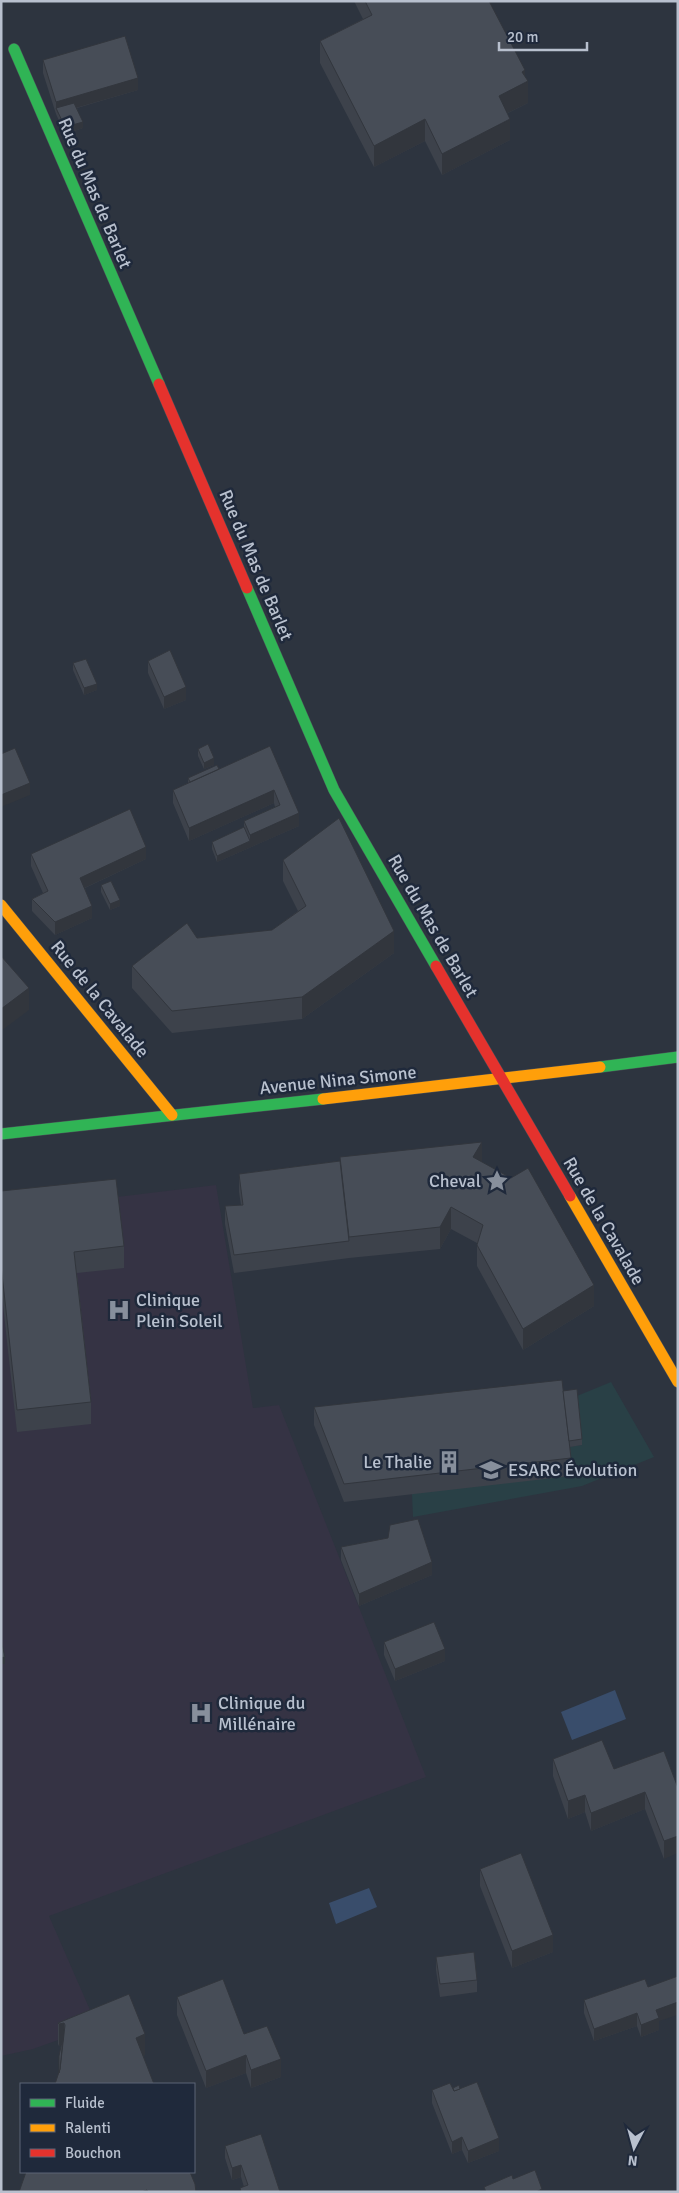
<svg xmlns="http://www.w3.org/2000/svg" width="679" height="2193" viewBox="0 0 679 2193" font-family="Signika,sans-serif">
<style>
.medical{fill:#353344}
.green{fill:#294046}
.water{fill:#394d6b}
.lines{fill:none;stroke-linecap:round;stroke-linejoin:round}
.fast-casing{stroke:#4a4f57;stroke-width:12}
.slow-casing{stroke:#4a4f57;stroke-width:12}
.jam-casing{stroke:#4a4f57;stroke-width:12}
.fast{stroke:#30b455;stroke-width:11}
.slow{stroke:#ff9f0a;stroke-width:11}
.jam{stroke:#e5322d;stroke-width:11}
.wall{fill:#3d424b}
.shaded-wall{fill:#32363d}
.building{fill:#474d57;stroke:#32363d}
.labels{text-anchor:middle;stroke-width:5;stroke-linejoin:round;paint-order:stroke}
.street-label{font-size:18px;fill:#b8c0ce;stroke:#1f293b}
.poi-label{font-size:18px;fill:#b8c0ce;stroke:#1f293b;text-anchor:start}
</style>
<rect width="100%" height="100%" fill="#2d343f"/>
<path class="medical" d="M216,1185L253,1408L279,1405L426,1777L49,1916L97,2026L33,2049L1,2056V1211Z"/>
<path class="green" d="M611,1382L654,1457L582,1486L413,1517L412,1494L568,1447L582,1445L577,1396Z"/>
<g class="water">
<path d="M615,1690L626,1719L572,1740L561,1712Z"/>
<path d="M369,1888L377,1907L336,1924L329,1903Z"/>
</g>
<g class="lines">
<defs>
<g id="fast">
<path d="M14,49L159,384"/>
<path d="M247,588L334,790L436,966"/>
<path d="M600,1067L678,1057"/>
<path d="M1,1134L323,1099"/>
</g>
<g id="slow">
<path d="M1,905L172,1115"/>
<path d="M323,1099L600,1067"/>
<path d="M570,1196L678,1382"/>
</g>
<g id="jam">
<path d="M159,384L247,588"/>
<path d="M436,966L570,1196"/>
</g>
</defs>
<use href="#fast" class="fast-casing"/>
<use href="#slow" class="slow-casing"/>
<use href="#jam" class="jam-casing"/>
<use href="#fast" class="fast"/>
<use href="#slow" class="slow"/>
<use href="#jam" class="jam"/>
</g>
<g class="wall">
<path d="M354,1H489L525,76L528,103L508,113L510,140L442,175L425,141L374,167L320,63V41L363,19Z"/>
<path d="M43,60L138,90L77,108L83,128L65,134L56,114L43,73Z"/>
<path d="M148,661L186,700L164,709L148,673Z"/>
<path d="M73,663L97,690L84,695L73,670Z"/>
<path d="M270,746L299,826L217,862L212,849V842L244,827V821L275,807L274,803L189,841L173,803V790L188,783V778L219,769Z"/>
<path d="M198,749L214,765L204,769L198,756Z"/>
<path d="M31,854L146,859L85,888L92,918L55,935L32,911V899L43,893L31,866Z"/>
<path d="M283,860L394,953L302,1019L172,1033L132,988V966L197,938L272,930L298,911L283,881Z"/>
<path d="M101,885L120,906L110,910L101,892Z"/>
<path d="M340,1157L482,1162L594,1306L523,1350L477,1266V1243L451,1229L440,1249L349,1258L234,1273L225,1224V1206L241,1205L239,1192V1174L340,1161Z"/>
<path d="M1,1191L124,1246V1268L77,1273L91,1402V1424L17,1432L1,1287Z"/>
<path d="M563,1391L582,1439V1445L570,1447L571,1458V1476L344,1502L314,1425V1407Z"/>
<path d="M388,1538L432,1575L359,1606L341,1560V1547Z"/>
<path d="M384,1642L445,1661L395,1681L384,1655Z"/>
<path d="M553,1759L614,1769L678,1788L664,1859L645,1809L591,1831L585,1812L568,1819L553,1776Z"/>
<path d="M480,1869L553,1952L512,1968L480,1886Z"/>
<path d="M436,1957L477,1980V1992L440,1997L436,1970Z"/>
<path d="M645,1979L659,2021V2030L641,2037L637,2026L594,2041L584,2013V2000Z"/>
<path d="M129,1994L145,2055L59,2073L61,2045L59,2046L58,2044V2023Z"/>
<path d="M177,1997L244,2034L281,2077L251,2088L246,2073L206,2088L177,2015Z"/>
<path d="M453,2088L460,2089L499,2151L468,2163L462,2150L452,2154L432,2103V2090Z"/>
<path d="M225,2146L280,2192H240V2188L244,2187L241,2177L232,2180L225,2158Z"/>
</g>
<g class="shaded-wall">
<path d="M525,70V83L528,81V103L499,117V96L522,72Z"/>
<path d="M138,78V90L58,113L56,108V102Z"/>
<path d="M425,119V141L374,167V146Z"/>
<path d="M510,119V140L442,175V154Z"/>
<path d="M83,122V128L65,134V127Z"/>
<path d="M97,684V690L84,695V688Z"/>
<path d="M186,687V700L164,709V697Z"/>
<path d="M214,758V765L204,769V763Z"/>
<path d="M30,783V795L1,807V795Z"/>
<path d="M274,790V803L189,841V828Z"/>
<path d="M299,813V826L217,862V856L250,841V835Z"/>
<path d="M146,847V859L80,890V878Z"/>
<path d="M120,900V906L110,910V904Z"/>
<path d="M92,906V918L55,935V922Z"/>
<path d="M394,931V953L302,1019V997Z"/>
<path d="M29,988V1010L1,1031V1009Z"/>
<path d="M482,1142V1164L473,1157Z"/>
<path d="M451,1207V1229L440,1249V1227Z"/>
<path d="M594,1285V1306L523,1350V1329Z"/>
<path d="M432,1562V1575L359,1606V1594Z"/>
<path d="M445,1649V1661L395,1681V1669Z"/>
<path d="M5,1657V1664H1V1658Z"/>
<path d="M645,1792V1809L591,1831V1813Z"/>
<path d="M585,1795V1812L568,1819V1801Z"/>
<path d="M678,1836V1853L664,1859V1841Z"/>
<path d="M553,1935V1952L512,1968V1951Z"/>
<path d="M678,2002V2015L659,2021V2030L641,2037V2025L656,2010Z"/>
<path d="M637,2013V2026L594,2041V2029Z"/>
<path d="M64,2023V2045L59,2046V2024Z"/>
<path d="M145,2034V2055L136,2059V2038Z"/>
<path d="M246,2055V2073L206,2088V2071Z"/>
<path d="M281,2059V2077L251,2088V2070Z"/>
<path d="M462,2137V2150L452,2154V2142Z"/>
<path d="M499,2138V2151L468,2163V2151Z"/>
<path d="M241,2165V2177L232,2180V2168Z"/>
</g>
<g class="building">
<path d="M365,1H489L525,70L522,72L528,81L499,96L510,119L442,154L425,119L374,146L320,41L372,15Z"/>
<path d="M125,36L138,78L56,102L43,60Z"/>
<path d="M74,103L83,122L65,127L56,108Z"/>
<path d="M170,650L186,687L164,697L148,661Z"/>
<path d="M86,659L97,684L84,688L73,663Z"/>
<path d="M208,744L214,758L204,763L198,749Z"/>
<path d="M270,746L299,813L250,835L244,821L280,805L274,790L189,828L173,790Z"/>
<path d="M15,748L30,783L1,795V754Z"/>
<path d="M217,765L219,769L190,782L188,778Z"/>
<path d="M130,809L146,847L80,878L92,906L55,922L32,899L48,891L31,854Z"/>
<path d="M339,818L394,931L302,997L172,1011L132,966L187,923L197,938L272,930L306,906L283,860Z"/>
<path d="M244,827L250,841L217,856L212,842Z"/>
<path d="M111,881L120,900L110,904L101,885Z"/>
<path d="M1,956L29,988L1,1009Z"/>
<path d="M482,1142L473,1157L511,1178L528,1168L594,1285L523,1329L477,1245L483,1225L451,1207L440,1227L349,1237L340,1157Z"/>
<path d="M340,1161L349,1241L234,1255L225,1206L243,1205L239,1174Z"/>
<path d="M116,1179L124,1246L74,1252L91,1402L17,1410L1,1265V1191Z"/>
<path d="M562,1380L571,1458L344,1484L314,1407Z"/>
<path d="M577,1389L582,1439L569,1441L563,1391Z"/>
<path d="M418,1519L432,1562L359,1594L341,1547L388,1538L390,1525Z"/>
<path d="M434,1622L445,1649L395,1669L384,1642Z"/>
<path d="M1,1640L5,1657L1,1658Z"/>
<path d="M602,1740L614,1769L664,1751L678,1788V1836L664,1841L645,1792L591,1813L585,1795L568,1801L553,1759Z"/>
<path d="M521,1853L553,1935L512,1951L480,1869Z"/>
<path d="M474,1952L477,1980L440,1984L436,1957Z"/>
<path d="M678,1976V2002L656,2010L659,2018L641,2025L637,2013L594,2029L584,2000L645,1979L648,1987Z"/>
<path d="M223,1979L244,2034L267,2026L281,2059L251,2070L246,2055L206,2071L177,1997Z"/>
<path d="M129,1994L145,2034L136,2038L154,2084H55L60,2069L65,2025L64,2023L59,2024L58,2023Z"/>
<path d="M63,2037L60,2069L59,2073V2056Z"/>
<path d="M477,2082L499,2138L468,2151L462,2137L452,2142L432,2090L450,2083L454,2091Z"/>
<path d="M459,2085L460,2089L454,2091L453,2088Z"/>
<path d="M261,2134L280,2192H241L240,2188L248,2185L241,2165L232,2168L225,2146Z"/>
<path d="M535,2170L542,2189L536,2192H486L484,2187L512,2175L513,2179Z"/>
<path d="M26,2172H190L195,2184L196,2192H148L147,2190L141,2192H19Z"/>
</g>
<defs>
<symbol id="sight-bare" viewBox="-9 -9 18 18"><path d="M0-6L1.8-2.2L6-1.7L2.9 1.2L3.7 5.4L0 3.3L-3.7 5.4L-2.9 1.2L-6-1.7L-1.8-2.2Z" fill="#878f9c" stroke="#1f293b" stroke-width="2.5" paint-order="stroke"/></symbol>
<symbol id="hospital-bare" viewBox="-9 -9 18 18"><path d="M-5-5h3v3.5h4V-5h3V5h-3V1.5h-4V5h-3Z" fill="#878f9c" stroke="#1f293b" stroke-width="2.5" paint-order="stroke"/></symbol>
<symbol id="building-bare" viewBox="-9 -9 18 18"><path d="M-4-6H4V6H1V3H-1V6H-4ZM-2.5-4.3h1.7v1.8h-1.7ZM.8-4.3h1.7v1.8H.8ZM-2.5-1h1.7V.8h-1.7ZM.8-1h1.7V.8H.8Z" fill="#878f9c" stroke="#1f293b" stroke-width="2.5" paint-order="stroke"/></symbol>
<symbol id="university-bare" viewBox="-9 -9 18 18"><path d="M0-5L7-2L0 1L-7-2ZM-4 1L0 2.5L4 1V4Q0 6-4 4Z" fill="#878f9c" stroke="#1f293b" stroke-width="2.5" paint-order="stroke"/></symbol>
</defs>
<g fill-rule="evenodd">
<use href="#sight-bare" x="481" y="1165" width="32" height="32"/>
<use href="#hospital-bare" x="103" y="1294" width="32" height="32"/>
<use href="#building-bare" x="433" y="1446" width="32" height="32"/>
<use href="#university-bare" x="475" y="1454" width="32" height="32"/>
<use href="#hospital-bare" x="185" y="1697" width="32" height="32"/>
</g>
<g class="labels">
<g class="street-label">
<text transform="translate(95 193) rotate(67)" y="6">Rue du Mas de Barlet</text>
<text transform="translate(256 565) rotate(67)" y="6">Rue du Mas de Barlet</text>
<text transform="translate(433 926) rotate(60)" y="6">Rue du Mas de Barlet</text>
<text transform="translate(100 999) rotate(51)" y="6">Rue de la Cavalade</text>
<text transform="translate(338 1080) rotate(-6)" y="6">Avenue Nina Simone</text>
<text transform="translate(604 1221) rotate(60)" y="6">Rue de la Cavalade</text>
</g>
<g class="poi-label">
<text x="481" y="1187" text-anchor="end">Cheval</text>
<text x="136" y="1306">Clinique<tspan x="136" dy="21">Plein Soleil</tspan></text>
<text x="432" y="1468" text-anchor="end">Le Thalie</text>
<text x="508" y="1476">ESARC Évolution</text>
<text x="218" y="1709">Clinique du<tspan x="218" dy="21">Millénaire</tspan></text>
</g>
</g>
<rect width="679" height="2193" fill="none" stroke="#b8c0ce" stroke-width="5"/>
<rect x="20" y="2083" width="175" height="90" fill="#1f293b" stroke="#5c6576"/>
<rect x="30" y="2099" width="25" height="8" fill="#30b455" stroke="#5c6576"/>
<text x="65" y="2108" font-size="15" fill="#b8c0ce">Fluide</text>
<rect x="30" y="2124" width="25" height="8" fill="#ff9f0a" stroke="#5c6576"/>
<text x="65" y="2133" font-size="15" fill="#b8c0ce">Ralenti</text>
<rect x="30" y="2149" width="25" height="8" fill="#e5322d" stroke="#5c6576"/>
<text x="65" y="2158" font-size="15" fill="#b8c0ce">Bouchon</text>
<g transform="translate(634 2148) rotate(186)" stroke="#1f293b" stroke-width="4" paint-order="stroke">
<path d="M0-4L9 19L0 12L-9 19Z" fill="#b8c0ce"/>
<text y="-8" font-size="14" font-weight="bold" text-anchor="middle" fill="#b8c0ce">N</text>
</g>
<path d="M499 42v8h88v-8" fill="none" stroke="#b8c0ce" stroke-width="2.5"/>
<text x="507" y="42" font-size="15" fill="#b8c0ce" stroke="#1f293b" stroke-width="4" paint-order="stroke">20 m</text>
</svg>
